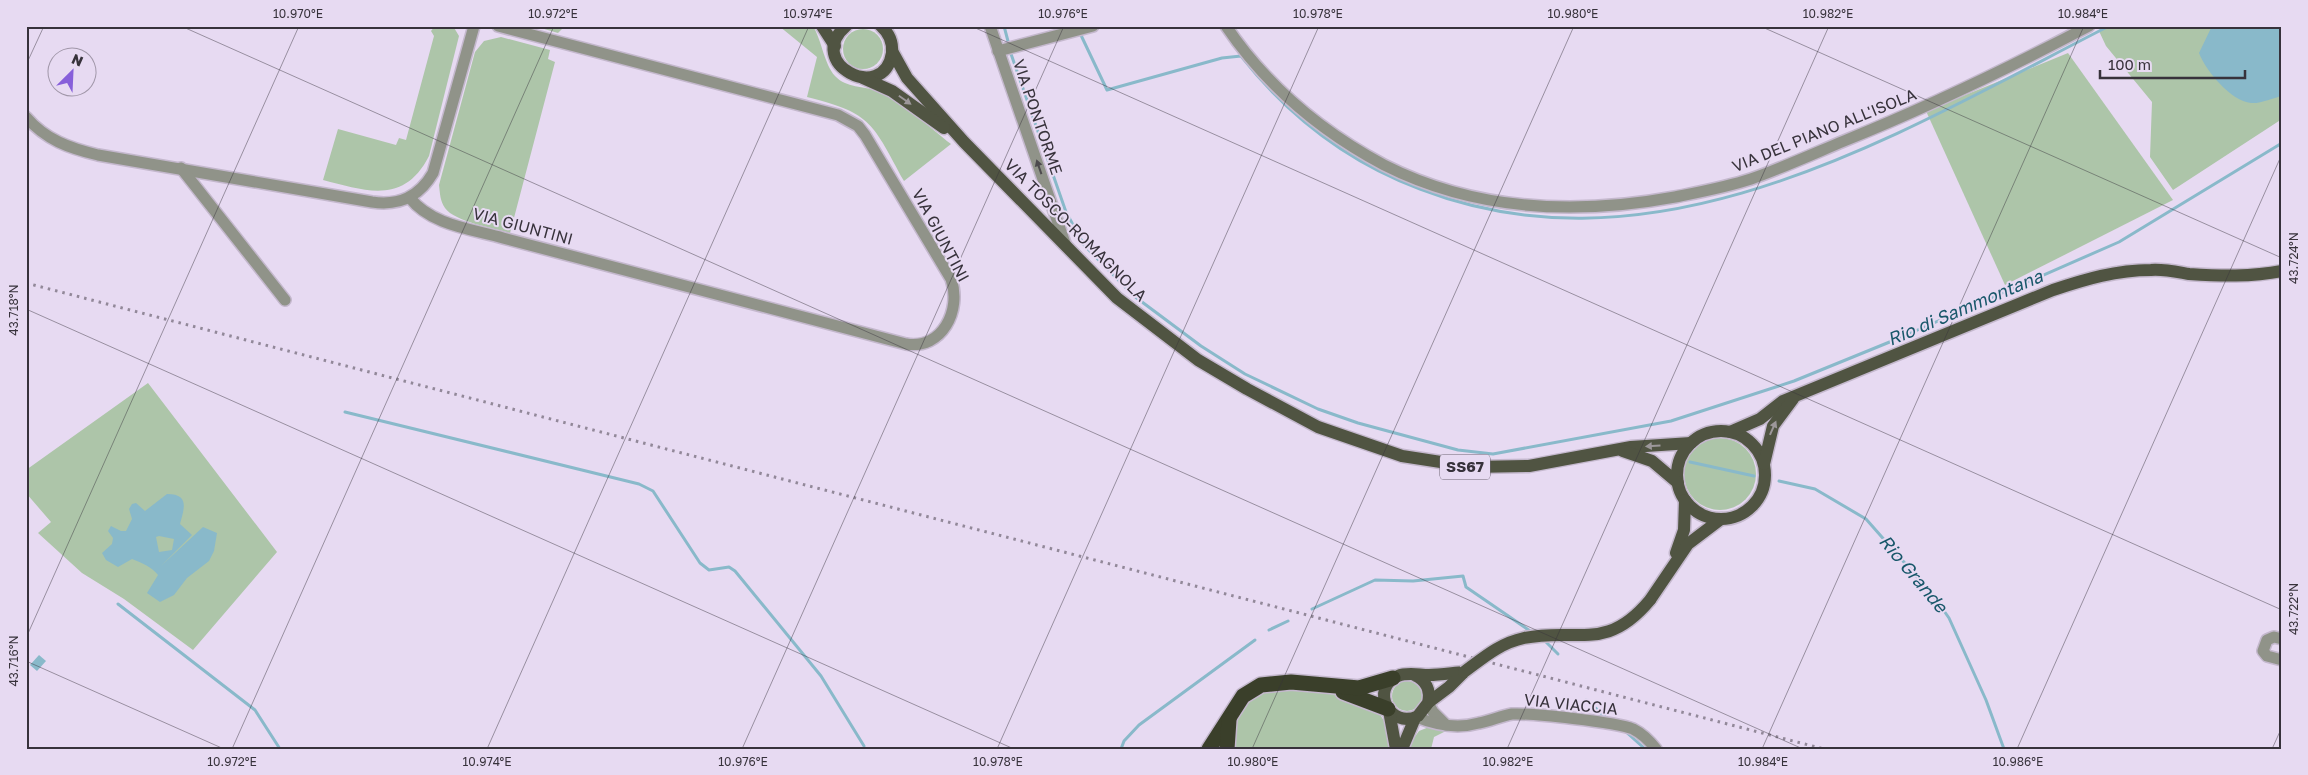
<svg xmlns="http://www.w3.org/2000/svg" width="2308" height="775" viewBox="0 0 2308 775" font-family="'Golos Text',sans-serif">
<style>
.green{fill:#adc5a9}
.water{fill:#89b9ca;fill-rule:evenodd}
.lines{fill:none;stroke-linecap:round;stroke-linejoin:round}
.stream{stroke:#89b9ca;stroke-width:3}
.minor-casing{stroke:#c4b8cd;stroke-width:14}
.major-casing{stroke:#c4b8cd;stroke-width:15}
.highway-casing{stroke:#c4b8cd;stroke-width:18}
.minor{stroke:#909389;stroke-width:11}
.major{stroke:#505442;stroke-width:12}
.highway{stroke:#3a3f2a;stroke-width:15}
.rail{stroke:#928899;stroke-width:3;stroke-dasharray:2.5 5;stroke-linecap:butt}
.major-bridge-casing{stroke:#c4b8cd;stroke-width:15;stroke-linecap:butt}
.major-bridge{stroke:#505442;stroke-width:12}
.oneway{fill:#9c979a}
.oneway2{fill:#4d4a4e}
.ticks{fill:none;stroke:#37323b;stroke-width:1;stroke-opacity:0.45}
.labels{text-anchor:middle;stroke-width:4;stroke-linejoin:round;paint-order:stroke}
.shield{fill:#e7daf2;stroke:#6c6472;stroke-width:1}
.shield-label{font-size:15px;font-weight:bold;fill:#37323b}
.street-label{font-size:16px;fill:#37323b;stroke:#e7daf2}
.water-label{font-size:18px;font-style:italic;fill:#18576a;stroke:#e7daf2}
.neatline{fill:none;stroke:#37323b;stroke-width:2}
.ticks-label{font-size:12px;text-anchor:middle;fill:#37323b}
</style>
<rect width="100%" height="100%" fill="#e7daf2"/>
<g class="green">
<path d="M435,26H453L459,36L429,156C404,205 366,191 323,180L338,129L396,145L399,138L406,140L434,36L431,31Z"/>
<path d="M534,26H565L558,33Z"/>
<path d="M779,26H813C822,41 824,64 835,76C846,88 864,86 878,91C903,101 930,128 951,144L904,181C873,125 873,113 807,97L817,57Z"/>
<path d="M2107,26H2282V119L2173,190L2150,157L2152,102L2106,46L2099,31Z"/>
<circle cx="863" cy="49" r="20"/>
<path d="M501,37L550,50L548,59L555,62L510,233C494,228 455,222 445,208C440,201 440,193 439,185L475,52L484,41Z"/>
<path d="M2068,53L2173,200L2005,285L1926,111Z"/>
<path d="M148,383L277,552L193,650L124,599L82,573L38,533L51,522L26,493V470Z"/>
<circle cx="1720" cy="474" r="36"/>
<circle cx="1407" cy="696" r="15"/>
<path d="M1280,688L1338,695L1379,713L1386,724L1391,749H1231C1232,712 1245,697 1280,688Z"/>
<path d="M1429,727L1448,730L1434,737L1431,749H1406L1419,731Z"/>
</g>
<g class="water">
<path d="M2212,26H2282V96C2273,98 2260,104 2251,103C2231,101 2206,71 2199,53Z"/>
<path d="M167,494C190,494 184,509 180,524L192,535L161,566L203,527L217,533L214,551L209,561L187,578L174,595L160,602L147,593L158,575C152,567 142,563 132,559L118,567L106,560L102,553L112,544L113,538L108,531L111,526L121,531H126L132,519L129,509L132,504L136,503L145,511ZM159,536L174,539L172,550L159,552L156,537Z"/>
<path d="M39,655L46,661L37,671L30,665Z"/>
</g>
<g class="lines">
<g class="stream">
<path d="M1004,26L1009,45"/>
<path d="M1079,31L1107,90L1222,58L1241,56C1289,117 1348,162 1420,189C1661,282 1901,132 2109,26"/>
<path d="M1010,51L1066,212L1084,245L1134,296L1201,346L1245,374L1318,409L1358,423L1458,450L1493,454L1671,421L1794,381L1897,339L2119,242L2282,143"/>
<path d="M345,412L639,484L653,491L700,563L709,570L729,567L735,571L821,676L864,746"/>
<path d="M1690,462L1754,476"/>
<path d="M1779,481L1815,489L1866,519L1932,594L1949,618L1986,700L2004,749"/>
<path d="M118,604L255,710L280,749"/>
<path d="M1312,609L1375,580L1413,581L1463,576L1466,587L1533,633"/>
<path d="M1269,630L1288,621"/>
<path d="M1544,640L1558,654"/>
<path d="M1586,700L1608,719"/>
<path d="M1625,731L1645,749"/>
<path d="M1121,749L1124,741L1139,725L1255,640"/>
</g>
<defs>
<g id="minor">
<path d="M990,26L1066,246"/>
<path d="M1226,26C1266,85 1322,132 1384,165C1475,211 1577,215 1675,197C1700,192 1727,187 1751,179C1782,168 1813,154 1844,141C1928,107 2009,68 2089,26"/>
<path d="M998,51L1093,26"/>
<path d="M26,117C46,140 69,148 98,155L372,202C399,206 419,197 433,173L474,26"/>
<path d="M181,168L285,300"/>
<path d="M410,198C431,225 471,229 503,238L906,344C942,350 962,310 951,279L865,135L858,126L838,115L498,26"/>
<path d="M2282,639L2274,637L2267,640L2263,651L2267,656L2282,660"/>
<path d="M1428,703L1433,712L1446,725"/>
<path d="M1416,717C1436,725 1458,729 1479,723C1490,721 1501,716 1512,714C1531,713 1616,722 1633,729C1643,734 1649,740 1656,749"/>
</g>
<g id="major">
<path d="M822,26L835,46"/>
<path d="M846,26C803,63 884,105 892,53C893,42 889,33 881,26"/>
<path d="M892,51L907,78L964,142L1117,298L1198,360L1247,389L1318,427L1402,456L1473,467L1529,466L1631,447L1691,443"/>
<path d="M863,78L892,91L944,128"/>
<circle cx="1721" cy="475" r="44"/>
<path d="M1730,432L1760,419L1783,401L2053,290C2086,279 2116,270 2151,270C2164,269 2177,272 2189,274C2220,276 2251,277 2282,271"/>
<path d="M1623,451L1652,461L1678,483"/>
<path d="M1764,464L1773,426L1793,399"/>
<path d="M1676,553L1684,530L1685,500"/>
<path d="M1650,600L1688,544L1721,519"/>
<path d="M1414,675C1426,680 1431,690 1428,703L1418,716C1390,730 1369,688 1398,676C1407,672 1419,675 1429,675C1440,675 1452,673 1464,672"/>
<path d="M1429,702L1449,687L1464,672"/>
<path d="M1389,711L1396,749"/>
<path d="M1402,749L1415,718"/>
</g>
<g id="highway">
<path d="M1343,692L1388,709"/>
<path d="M1209,749L1243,696L1261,685L1291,682L1359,688L1393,678"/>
<path d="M1227,749L1229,720"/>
</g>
</defs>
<use href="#minor" class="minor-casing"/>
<use href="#major" class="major-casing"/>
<use href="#highway" class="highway-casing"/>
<use href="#minor" class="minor"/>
<use href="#major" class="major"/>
<use href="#highway" class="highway"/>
<path class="rail" d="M26,283L1824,749"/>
<defs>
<path id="major-bridge" d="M1464,672C1483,658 1500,643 1524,638C1577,627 1606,653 1650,600"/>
</defs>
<use href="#major-bridge" class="major-bridge-casing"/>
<use href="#major-bridge" class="major-bridge"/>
</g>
<defs><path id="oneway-solid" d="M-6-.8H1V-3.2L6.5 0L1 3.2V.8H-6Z" transform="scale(1.25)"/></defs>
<g class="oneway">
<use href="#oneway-solid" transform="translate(905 100) rotate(35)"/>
<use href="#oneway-solid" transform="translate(1773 428) rotate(-66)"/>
<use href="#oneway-solid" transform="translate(1653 446) rotate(177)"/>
</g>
<use class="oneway2" href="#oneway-solid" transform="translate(1039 167) rotate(-109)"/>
<path class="ticks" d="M181,26L1803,749M971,26L2282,610M1760,26L2282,258M26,65L44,26M26,309L1014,749M26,638L299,26M26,661L224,749M232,749L554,26M487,749L809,26M742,749L1064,26M997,749L1319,26M1252,749L1574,26M1507,749L1829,26M1762,749L2084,26M2017,749L2282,154M2272,749L2282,727"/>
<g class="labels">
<rect class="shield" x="1440" y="454.5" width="50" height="25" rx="4"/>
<g class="shield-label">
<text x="1465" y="472">SS67</text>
</g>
<g class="street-label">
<text transform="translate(1038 117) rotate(71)" y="6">VIA PONTORME</text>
<text transform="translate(1824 130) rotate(-22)" y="6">VIA DEL PIANO ALL'ISOLA</text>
<text transform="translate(523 226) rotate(15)" y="6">VIA GIUNTINI</text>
<text transform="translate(1076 230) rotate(45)" y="6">VIA TOSCO-ROMAGNOLA</text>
<text transform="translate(941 235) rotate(62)" y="6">VIA GIUNTINI</text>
<text transform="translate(1571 704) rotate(6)" y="6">VIA VIACCIA</text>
</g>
<g class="water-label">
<text transform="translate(1965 308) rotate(-23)" y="6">Rio di Sammontana</text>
<text transform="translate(1913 574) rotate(50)" y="6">Rio Grande</text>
</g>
</g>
<rect width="2308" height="775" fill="none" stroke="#e7daf2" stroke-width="55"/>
<g transform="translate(72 72) rotate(24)"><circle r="24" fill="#e7daf2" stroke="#a197a9"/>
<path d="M0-4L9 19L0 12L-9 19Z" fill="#875fda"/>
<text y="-8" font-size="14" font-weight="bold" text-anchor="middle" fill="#37323b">N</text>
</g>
<path d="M2100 70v8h145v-8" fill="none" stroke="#37323b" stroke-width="2.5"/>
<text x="2108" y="70" font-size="15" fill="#37323b" stroke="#e7daf2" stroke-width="4" paint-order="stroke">100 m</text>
<rect x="28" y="28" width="2252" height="720" class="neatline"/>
<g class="ticks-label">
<text x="298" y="18">10.970°E</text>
<text x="553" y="18">10.972°E</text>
<text x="808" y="18">10.974°E</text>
<text x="1063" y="18">10.976°E</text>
<text x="1318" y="18">10.978°E</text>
<text x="1573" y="18">10.980°E</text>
<text x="1828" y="18">10.982°E</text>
<text x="2083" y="18">10.984°E</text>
<text transform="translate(2294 258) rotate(-90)" y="4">43.724°N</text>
<text transform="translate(14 310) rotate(-90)" y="4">43.718°N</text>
<text transform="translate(2294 609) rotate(-90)" y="4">43.722°N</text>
<text transform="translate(14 661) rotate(-90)" y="4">43.716°N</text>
<text x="232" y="766">10.972°E</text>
<text x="487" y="766">10.974°E</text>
<text x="743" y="766">10.976°E</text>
<text x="998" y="766">10.978°E</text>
<text x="1253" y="766">10.980°E</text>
<text x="1508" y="766">10.982°E</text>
<text x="1763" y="766">10.984°E</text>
<text x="2018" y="766">10.986°E</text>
</g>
</svg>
